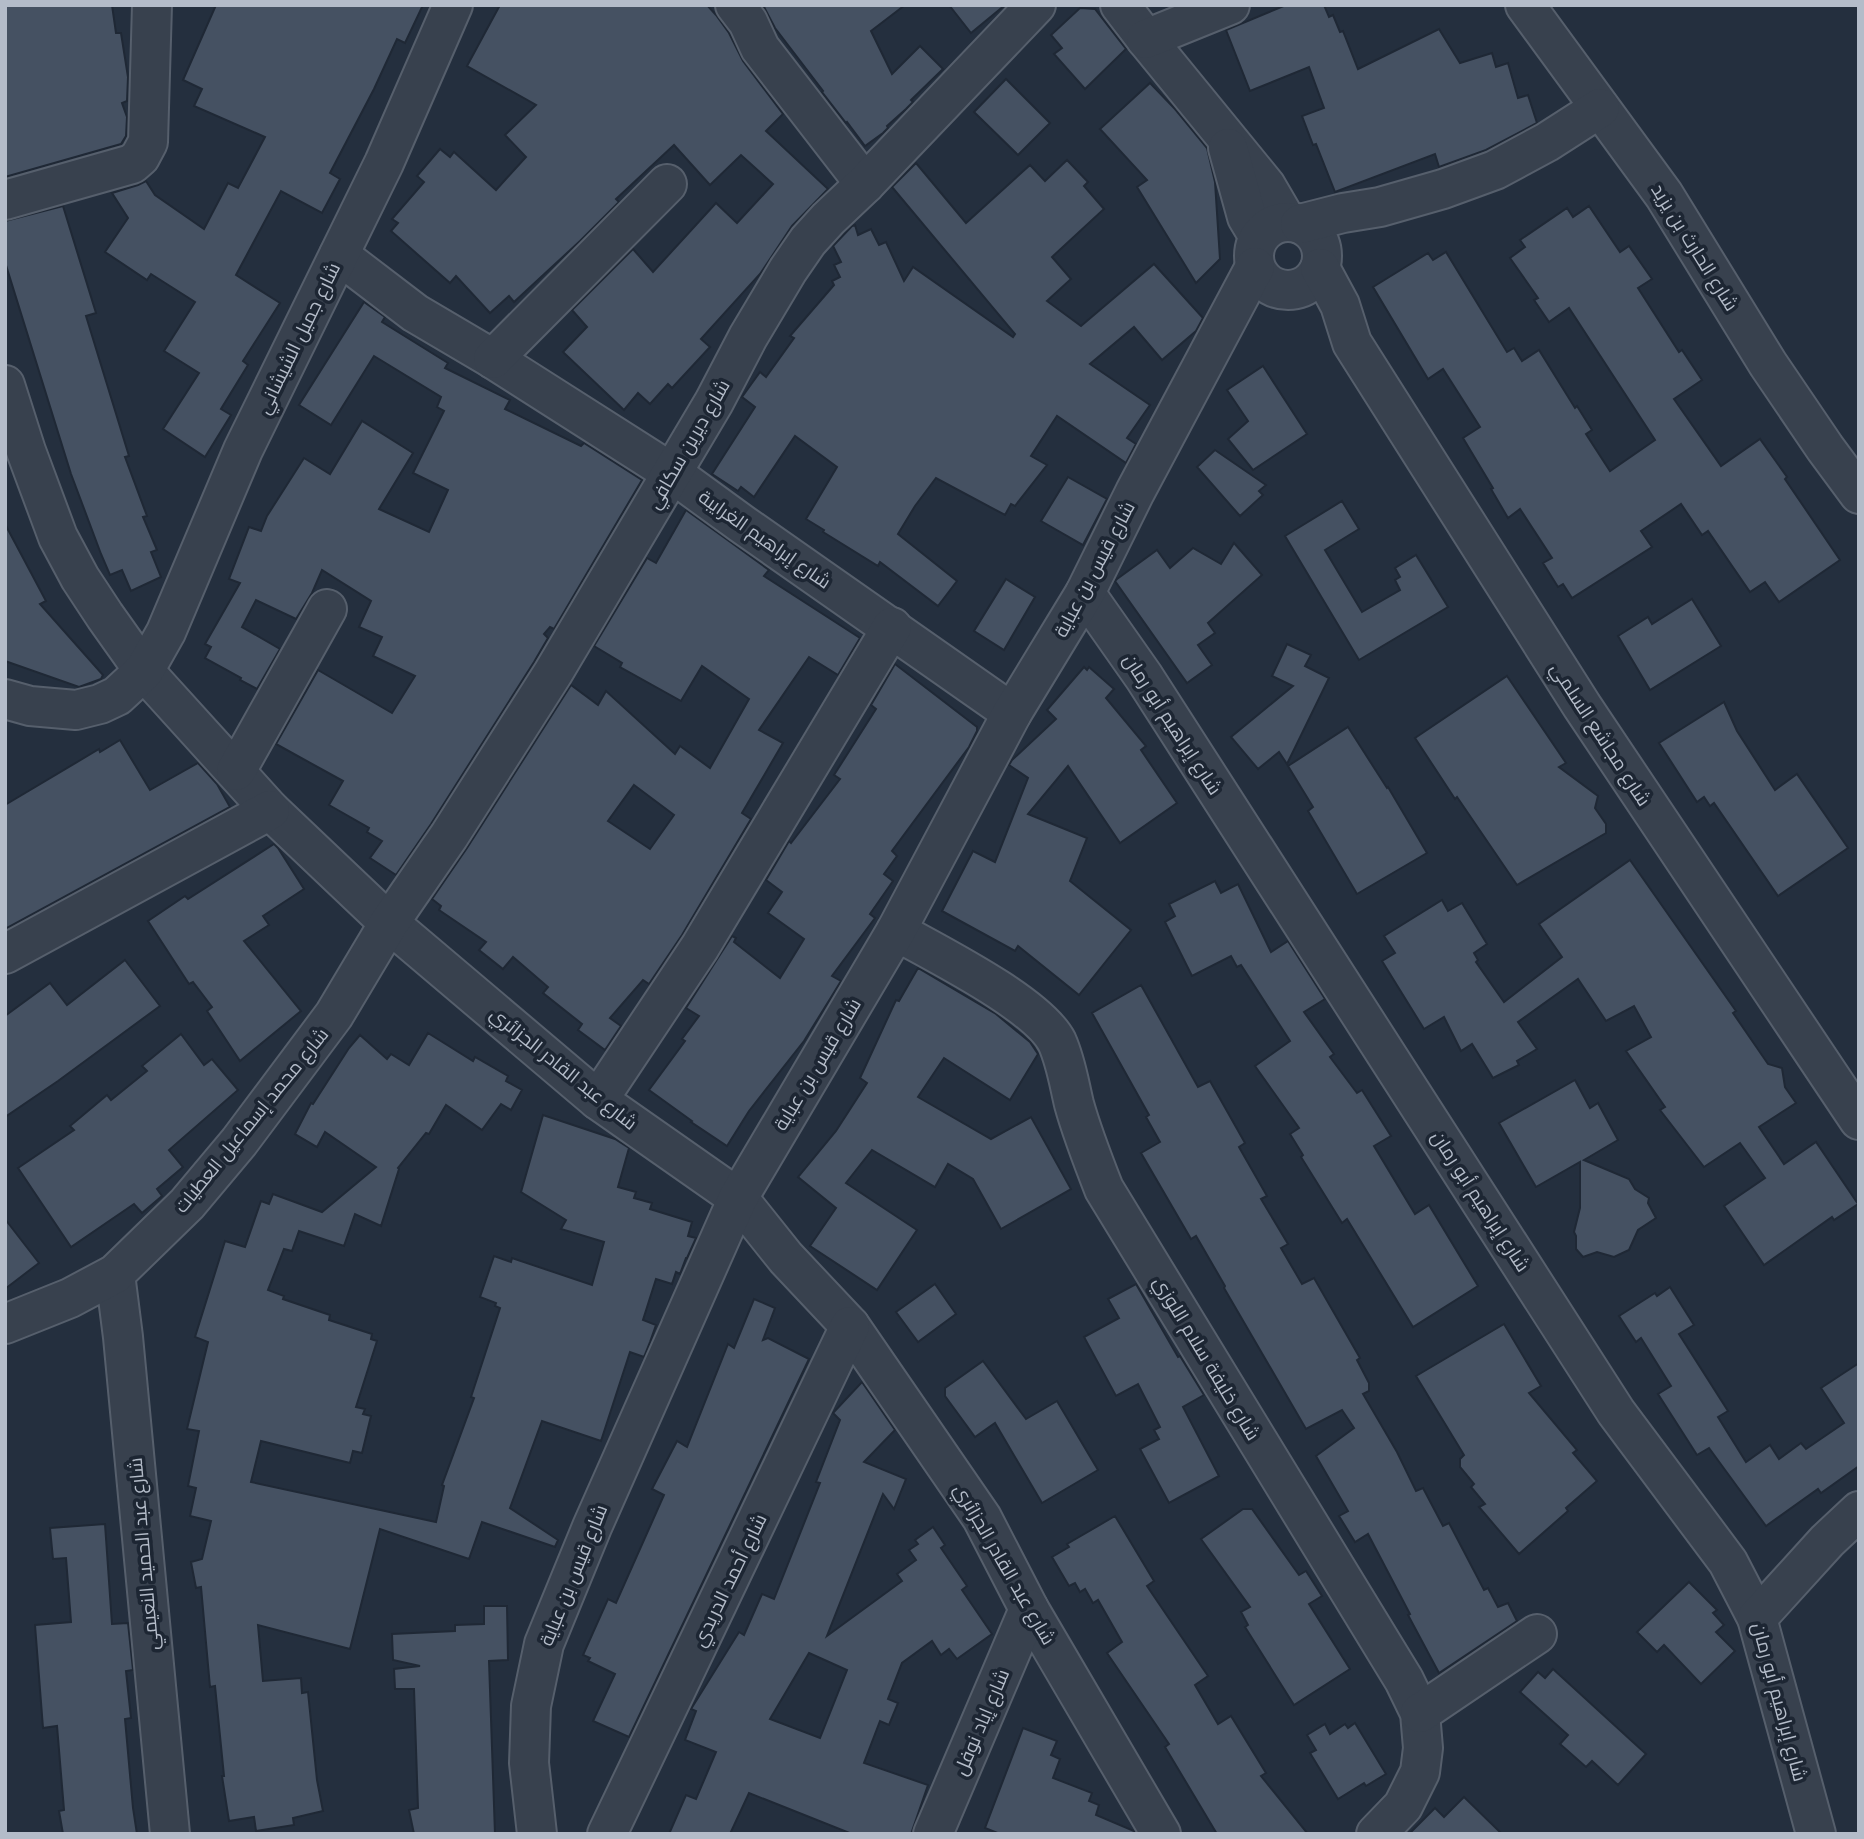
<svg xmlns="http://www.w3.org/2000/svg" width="1864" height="1839" viewBox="0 0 1864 1839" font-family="Helvetica,Cairo,sans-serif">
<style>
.building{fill:#455162;stroke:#1f2835;stroke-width:2;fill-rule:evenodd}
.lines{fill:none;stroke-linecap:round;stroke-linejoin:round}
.minor-casing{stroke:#565f6c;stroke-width:42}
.minor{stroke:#38414e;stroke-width:38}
.labels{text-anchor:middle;stroke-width:7;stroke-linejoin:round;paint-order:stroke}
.street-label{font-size:19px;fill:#b4bcc9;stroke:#1d2633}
</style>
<rect width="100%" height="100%" fill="#242f3e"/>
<g class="building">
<path d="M5,5H112L116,33H121L128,77L127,101L122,103L127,117L126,136L121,144L5,177Z"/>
<path d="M216,5H423L405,43L397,39L374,89L330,173L340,179L322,213L281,191L236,275L280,303L243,361L248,365L221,409L231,415L205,457L163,429L199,373L164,351L195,302L151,274L147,280L105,252L128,218L112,193L138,185L146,181L155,195L204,229L228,183L238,188L265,137L194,106L202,89L183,80Z"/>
<path d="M500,5H707L716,15L729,33L743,61L783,114L766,131L828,189L792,226L760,274L701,339L710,347L672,388L668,384L650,404L638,393L624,410L563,352L587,327L572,310L633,249L653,272L716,203L737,223L773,184L741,155L710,185L674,145L616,199L619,202L580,241L514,302L509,296L490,313L456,276L450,283L391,231L398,223L392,219L424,182L417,176L440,149L450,157L454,152L496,190L526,157L505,135L536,105L467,66Z"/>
<path d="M763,5H905L871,31L892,74L920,46L943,69L911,100L913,102L906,109L887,126L888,128L883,133L865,146L847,122L846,123L822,92L823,91L775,28Z"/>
<path d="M949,5H1005L971,33Z"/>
<path d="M1286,5H1324L1329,17L1333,15L1340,32L1343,31L1358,69L1439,29L1460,63L1492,53L1496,67L1508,63L1518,98L1528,95L1537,123L1486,150L1439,167L1435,154L1335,192L1316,144L1313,145L1302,116L1324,108L1309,67L1250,91L1226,30Z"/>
<path d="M1080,8L1095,9L1126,49L1085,89L1054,54L1062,48L1051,35Z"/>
<path d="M1006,79L1050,123L1018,155L974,112Z"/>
<path d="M1150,83L1175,109L1207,148L1215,182L1220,259L1196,283L1137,187L1147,180L1100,129Z"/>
<path d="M1067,160L1088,182L1084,186L1104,209L1052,257L1071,279L1047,301L1081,326L1154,264L1203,318L1196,331L1162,360L1134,327L1090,364L1150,405L1127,438L1136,444L1126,463L1057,416L1031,456L1047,465L1015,506L1011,504L1005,515L936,478L915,506L898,534L957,581L938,606L880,562L878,566L823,532L824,530L806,519L837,467L795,436L754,497L741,487L738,491L712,474L755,407L742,397L760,372L766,377L794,338L790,336L834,285L832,281L840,277L834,265L841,262L833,246L852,226L855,225L858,235L871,229L879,245L886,242L904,281L913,267L1013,337L1015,334L892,187L916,163L966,223L1030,165L1045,181Z"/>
<path d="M63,206L96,313L86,316L129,456L125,457L147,516L143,517L157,550L151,552L161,577L131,591L122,570L110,575L101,554L71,474L5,262V221Z"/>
<path d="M1589,206L1620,252L1629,246L1652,279L1638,288L1679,352L1682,350L1702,380L1674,399L1721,466L1760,439L1787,477L1785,479L1840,560L1779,602L1765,582L1750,592L1708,531L1702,535L1681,504L1641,531L1652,547L1572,598L1563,584L1558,587L1543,563L1552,558L1520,509L1508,518L1491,489L1493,488L1463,438L1480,427L1443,369L1428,379L1373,287L1428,253L1433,260L1446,252L1507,352L1514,348L1522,361L1539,350L1575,408L1577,406L1592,430L1586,434L1610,471L1655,440L1569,308L1549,322L1534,300L1538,298L1510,258L1525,247L1520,240L1567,208L1573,217Z"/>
<path d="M364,302L385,317L382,322L448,363L445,368L510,400L505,409L581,446L584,443L642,480L554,629L550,627L544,634L548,638L534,662L431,824L396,875L370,858L382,841L367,832L369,828L329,805L343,781L276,744L318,670L392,713L415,676L373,656L382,637L359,627L371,601L322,570L312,593L296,619L256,600L242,627L280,649L257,689L240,680L241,678L205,658L211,647L205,644L240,583L229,579L249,527L261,531L267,516L304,458L330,474L362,421L413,453L379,509L429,532L448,490L413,473L444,411L437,407L441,397L374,356L331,425L299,405Z"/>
<path d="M1263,366L1307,434L1253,470L1228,439L1248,421L1227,390Z"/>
<path d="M1215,450L1266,485L1259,491L1263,495L1240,516L1197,467Z"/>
<path d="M1068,477L1107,499L1083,545L1041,521Z"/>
<path d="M1342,501L1359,529L1325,550L1362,612L1400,590L1395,580L1400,577L1395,568L1416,555L1448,607L1359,660L1285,536Z"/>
<path d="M686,510L769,570L764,576L860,638L838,675L809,657L759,730L783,743L742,813L751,819L682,935L649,984L643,980L610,1018L621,1026L605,1050L578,1030L582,1024L543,993L548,987L513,957L503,969L479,950L486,942L439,910L441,906L432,899L467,848L571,685L598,705L606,691L675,754L680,746L710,768L749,699L702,666L681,701L620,667L622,663L594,646L647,558L656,563ZM634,785L674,815L650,849L608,821Z"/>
<path d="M5,524L46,601L40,604L103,675L101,679L79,687L5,661Z"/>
<path d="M1234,543L1262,575L1208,623L1215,633L1198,645L1212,665L1187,683L1115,581L1117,579L1157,550L1170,568L1193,548L1221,564Z"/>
<path d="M1006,579L1035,597L1004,650L974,631Z"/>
<path d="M1692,599L1721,646L1650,690L1618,636L1648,617L1652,624Z"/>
<path d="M1287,644L1311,655L1305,666L1329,678L1287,764L1279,752L1258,769L1231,737L1293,686L1272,676Z"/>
<path d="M895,664L977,727V731L969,747L892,851L897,856L884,874L893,881L870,914L875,918L832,976L841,981L830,999L804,1041L749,1111L727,1146L691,1122L692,1121L649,1090L685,1041L682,1039L699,1016L686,1008L732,936L736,938L734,942L780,978L804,939L768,913L782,892L766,880L789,841L791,843L840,779L834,775L876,709L871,705Z"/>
<path d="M1084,667L1087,670L1089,667L1114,689L1106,698L1146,746L1141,750L1177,803L1120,843L1068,766L1028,814L1087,838L1070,881L1131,930L1079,995L1018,946L1015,951L942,911L973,851L995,862L1028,778L1009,765L1012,760L1056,719L1047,710Z"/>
<path d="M1507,676L1566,763L1559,767L1598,796L1595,808L1606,824V833L1517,885L1457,797L1455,799L1415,738Z"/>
<path d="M1724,702L1737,731L1775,790L1797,774L1848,848L1778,896L1714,803L1710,806L1704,797L1697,802L1659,743Z"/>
<path d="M1348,727L1387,788L1388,787L1427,853L1357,894L1308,811L1313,807L1288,766Z"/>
<path d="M120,740L150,790L198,763L217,784L230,807L7,928L5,926V805L99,749L100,752Z"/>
<path d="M274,844L278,848L304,889L263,916L269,925L244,941L301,1011L240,1061L207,1011L212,1007L193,982L189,984L148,921L185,896L188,899Z"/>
<path d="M1630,860L1736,1011L1733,1013L1768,1064L1782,1068L1785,1087L1796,1103L1759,1127L1784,1164L1816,1142L1858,1204L1834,1220L1832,1217L1764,1265L1724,1206L1765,1178L1740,1143L1704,1167L1660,1110L1665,1107L1626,1051L1651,1037L1634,1006L1606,1021L1578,979L1518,1022L1537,1049L1517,1061L1519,1065L1493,1078L1472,1044L1461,1051L1444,1017L1424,1029L1382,961L1395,953L1384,936L1442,900L1448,911L1462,903L1487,944L1474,953L1478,960L1476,962L1504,1002L1562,957L1539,924Z"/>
<path d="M1215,881L1221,893L1238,884L1271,952L1288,941L1325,999L1304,1012L1334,1054L1330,1057L1357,1093L1362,1090L1391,1136L1374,1146L1415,1214L1429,1205L1478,1286L1413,1327L1347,1219L1342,1223L1301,1157L1303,1155L1290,1134L1299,1128L1255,1066L1290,1041L1241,965L1237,967L1231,956L1192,976L1165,922L1175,916L1169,904Z"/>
<path d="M125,960L160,1006L58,1081L5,1117V1016L50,983L67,1005Z"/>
<path d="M918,968L996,1014L1030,1042L1038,1054L1010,1100L944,1058L918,1097L991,1139L1031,1117L1071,1189L1001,1229L973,1179L948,1164L935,1187L872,1150L846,1183L917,1230L877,1290L810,1246L836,1208L798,1177L836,1131L867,1083L860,1078L896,1000L899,1001Z"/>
<path d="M1141,985L1198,1087L1210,1081L1245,1143L1239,1147L1267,1196L1261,1199L1288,1244L1281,1248L1302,1284L1314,1278L1360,1358L1357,1360L1369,1383V1391L1363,1394L1397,1452L1416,1491L1423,1488L1443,1526L1449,1523L1484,1590L1488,1588L1498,1607L1508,1603L1517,1621L1439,1673L1408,1615L1410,1614L1368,1534L1355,1542L1339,1516L1348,1511L1316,1456L1354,1428L1342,1410L1306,1429L1224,1288L1225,1286L1196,1236L1191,1239L1141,1153L1160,1142L1146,1117L1149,1115L1092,1013Z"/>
<path d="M428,1033L473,1061L475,1057L508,1076L506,1081L522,1090L511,1110L501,1104L482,1130L446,1105L429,1134L426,1133L398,1168L399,1169L381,1226L355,1214L344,1246L299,1231L292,1251L284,1249L268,1290L284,1296L283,1299L330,1315L329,1320L372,1334L371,1339L377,1341L356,1407L365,1409L363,1414L371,1416L362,1453L353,1451L350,1463L261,1441L251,1482L436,1522L444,1486L442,1485L474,1398L471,1397L500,1308L495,1306L496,1303L480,1297L494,1256L511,1262L512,1258L592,1285L604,1242L561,1229L566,1220L521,1192L543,1115L615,1139L629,1148L618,1187L636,1192L634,1198L652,1203L650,1209L692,1222L688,1236L696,1238L687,1258H686L680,1274L676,1272L672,1284L656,1279L643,1320L656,1325L650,1342L644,1357L630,1352L601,1441L542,1421L510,1508L558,1540L555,1547L482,1522L469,1559L380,1529L350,1649L258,1625L263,1681L301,1678L302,1693L308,1692L317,1780L323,1811L293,1818L294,1825L256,1831L254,1817L229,1821L222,1776H224L215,1686L210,1687L201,1587L196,1588L191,1562L202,1559L211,1521L190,1516L196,1488L188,1486L199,1431L187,1429L208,1342L195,1337L225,1241L245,1247L261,1201L269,1204L273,1194L322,1212L376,1167L325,1132L317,1147L295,1134L311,1103L313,1104L349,1048L360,1035L387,1059L391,1054L409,1065Z"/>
<path d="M181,1034L204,1065L212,1059L238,1090L169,1150L183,1167L157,1189L162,1196L142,1213L134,1204L71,1247L18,1168L74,1130L70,1126L107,1095L111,1100L147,1071L142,1066Z"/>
<path d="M1575,1080L1590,1108L1598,1103L1618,1140L1584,1160L1629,1179L1635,1189L1649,1198L1648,1203L1656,1218L1638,1230L1629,1250L1614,1257L1597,1252L1583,1257L1576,1249V1236L1574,1232L1580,1208V1162L1536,1187L1499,1123Z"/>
<path d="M5,1219L39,1263L5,1289Z"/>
<path d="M935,1284L956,1314L918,1342L896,1312Z"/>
<path d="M1136,1284L1178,1357L1180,1356L1204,1395L1183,1407L1219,1476L1169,1503L1140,1449L1159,1439L1154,1430L1160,1427L1138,1384L1116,1396L1084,1337L1119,1318L1108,1299Z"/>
<path d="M1670,1287L1694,1325L1679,1334L1728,1411L1718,1417L1746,1462L1770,1445L1779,1459L1801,1443L1806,1449L1844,1423L1821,1388L1859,1363V1466L1821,1493L1818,1489L1766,1526L1709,1448L1697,1455L1658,1394L1671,1386L1641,1338L1636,1342L1619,1316L1655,1293L1657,1296Z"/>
<path d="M754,1299L775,1308L763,1340L768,1338L809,1359L629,1737L593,1721L615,1674L588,1661L590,1658L583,1655L608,1599L616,1603L664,1495L652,1489L677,1441L687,1447L728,1344L734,1348Z"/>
<path d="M1504,1324L1541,1386L1529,1393L1577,1450L1573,1453L1597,1481L1566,1508L1568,1511L1519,1554L1479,1507L1485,1504L1471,1487L1474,1484L1460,1467V1459L1464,1455L1416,1376Z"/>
<path d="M983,1361L1026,1419L1057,1401L1098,1470L1042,1503L995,1423L975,1437L945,1396V1388Z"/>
<path d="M862,1382L895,1430L864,1462L906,1479L894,1509L883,1494L827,1636L902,1581L897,1574L916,1560L909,1550L918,1544L915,1540L933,1527L945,1545L941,1548L967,1586L962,1590L992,1634L957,1659L949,1649L941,1655L932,1641L902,1663L888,1699L898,1703L889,1725L880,1721L864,1763L928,1785L911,1834H852L749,1793L730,1834H669L686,1795L696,1799L716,1752L685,1740L696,1711L691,1709L739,1632L744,1635L762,1594L774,1599L820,1483L816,1482L840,1420L833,1413ZM809,1653L847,1670L820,1738L770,1719Z"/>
<path d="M1243,1509H1252L1299,1575L1306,1571L1322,1596L1309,1604L1350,1669L1294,1705L1245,1627L1248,1625L1241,1612L1250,1607L1201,1539Z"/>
<path d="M1115,1516L1154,1581L1147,1586L1208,1676L1195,1685L1218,1724L1231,1716L1266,1773L1261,1776L1308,1834H1217L1165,1747L1169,1744L1107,1653L1122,1642L1098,1600L1093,1603L1085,1589L1080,1592L1075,1583L1069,1586L1052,1557L1069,1547L1067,1544Z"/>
<path d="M105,1524L112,1624L128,1623L133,1670L126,1671L131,1718L125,1719L133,1808L137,1834H63L59,1811L64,1810L57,1726L43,1728L35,1625L71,1622L66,1558L53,1559L50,1528Z"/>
<path d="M1689,1582L1717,1610L1713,1613L1724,1625L1716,1632L1735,1651L1701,1684L1664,1645L1657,1652L1637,1632Z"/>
<path d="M484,1606H507L508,1660L489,1661L495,1834H414L409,1810L418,1808L414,1689H395L394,1669L420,1666L393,1660L392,1634L455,1631V1625L484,1624Z"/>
<path d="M1553,1669L1646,1754L1618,1785L1592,1761L1586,1767L1560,1744L1568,1735L1520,1692L1538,1672L1545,1678Z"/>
<path d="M1355,1723L1386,1774L1366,1786L1364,1783L1338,1799L1310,1753L1316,1750L1307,1735L1325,1724L1330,1734L1345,1724L1348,1728Z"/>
<path d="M1023,1728L1057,1741L1051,1755L1060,1759L1053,1778L1092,1793L1089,1801L1099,1805L1096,1815L1134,1831L1135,1834H1000L985,1828Z"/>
<path d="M1464,1797L1502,1834H1409L1435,1808L1444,1817Z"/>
</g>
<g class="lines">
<defs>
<g id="minor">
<path d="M735,5L748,22L760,48L865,184"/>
<path d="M1120,5L1146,39L1266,186L1287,222"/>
<path d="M1525,5L1664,195L1768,364L1825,448L1859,494"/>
<path d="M1146,39L1230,5"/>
<path d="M1228,148L1247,217L1259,237"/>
<path d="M5,200L132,164L140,157L148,142L152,5"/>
<circle cx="1288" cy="256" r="34"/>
<path d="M1300,224L1343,213L1380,207L1443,189L1495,170L1547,142L1600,108"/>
<path d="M339,255L415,313L493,359L672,473L742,524L1012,713"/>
<path d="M1320,268L1340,305L1352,343L1582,706L1859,1120"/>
<path d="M493,359L667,184"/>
<path d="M5,385L26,451L58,537L80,578L105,616L144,671L270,810L389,923L598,1100L738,1198L786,1258L850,1326L982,1518L1029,1609L1161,1834"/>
<path d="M1085,593L1144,677L1616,1412L1728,1562L1757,1618L1816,1834"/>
<path d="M5,699L30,706L76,710L100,704L117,696L144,671L166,632L243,450L384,163L453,5"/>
<path d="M236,771L327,609"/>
<path d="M896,931C935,953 1038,1004 1057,1042C1066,1062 1069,1083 1074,1104C1082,1133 1093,1161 1104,1189L1404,1680L1420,1713L1423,1748L1420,1772L1403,1806L1376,1834"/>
<path d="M5,954L270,810"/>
<path d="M598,1100L700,947L892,627"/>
<path d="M115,1274L123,1337L170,1834"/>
<path d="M5,1324L70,1298L115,1274L187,1204L239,1142L334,1015L389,923L449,836L553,673L714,402L748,337L788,270L808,241L828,219L865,184L1036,5"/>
<path d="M1757,1618L1827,1541L1859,1511"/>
<path d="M1420,1713L1537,1634"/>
<path d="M537,1834L529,1763L531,1706L544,1644L592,1527L738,1198L896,931L1012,713L1085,593L1135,492L1255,267"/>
<path d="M607,1834L850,1326"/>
<path d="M933,1834L1029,1609"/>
</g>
</defs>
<use href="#minor" class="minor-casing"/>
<use href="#minor" class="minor"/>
</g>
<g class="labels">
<g class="street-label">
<text transform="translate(1695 247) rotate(58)" y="7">شارع الحارث بن يزيد</text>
<text transform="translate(298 338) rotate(-64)" y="7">شارع جميل الشيشاني</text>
<text transform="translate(688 444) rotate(-60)" y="7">شارع ديرين سكافي</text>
<text transform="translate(765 539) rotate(35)" y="7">شارع إبراهيم الغرايبة</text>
<text transform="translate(1094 569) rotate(-62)" y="7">شارع قيس بن عباية</text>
<text transform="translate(1173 724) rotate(57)" y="7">شارع إبراهيم أبو رمان</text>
<text transform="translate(1601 734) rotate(57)" y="7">شارع مجاشع السلمي</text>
<text transform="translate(817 1064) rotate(-59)" y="7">شارع قيس بن عباية</text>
<text transform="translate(564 1068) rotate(39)" y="7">شارع عبد القادر الجزائري</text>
<text transform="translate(251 1120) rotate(-51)" y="7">شارع محمد إسماعيل العطيات</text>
<text transform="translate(1481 1201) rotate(57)" y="7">شارع إبراهيم أبو رمان</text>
<text transform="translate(1207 1358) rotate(59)" y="7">شارع خليفة سلام اللوزي</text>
<text transform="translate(143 1554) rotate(-95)" y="7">شارع عبد الحميد النعيمي</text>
<text transform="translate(1005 1564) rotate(60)" y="7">شارع عبد القادر الجزائري</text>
<text transform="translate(573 1575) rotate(-68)" y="7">شارع قيس بن عباية</text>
<text transform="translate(729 1580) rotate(-64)" y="7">شارع أحمد الدريدي</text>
<text transform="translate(1780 1702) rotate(75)" y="7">شارع إبراهيم أبو رمان</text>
<text transform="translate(981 1722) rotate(-67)" y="7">شارع إياد نوفل</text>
</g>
</g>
<rect width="1864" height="1839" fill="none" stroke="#b4bcc9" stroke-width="14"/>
</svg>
